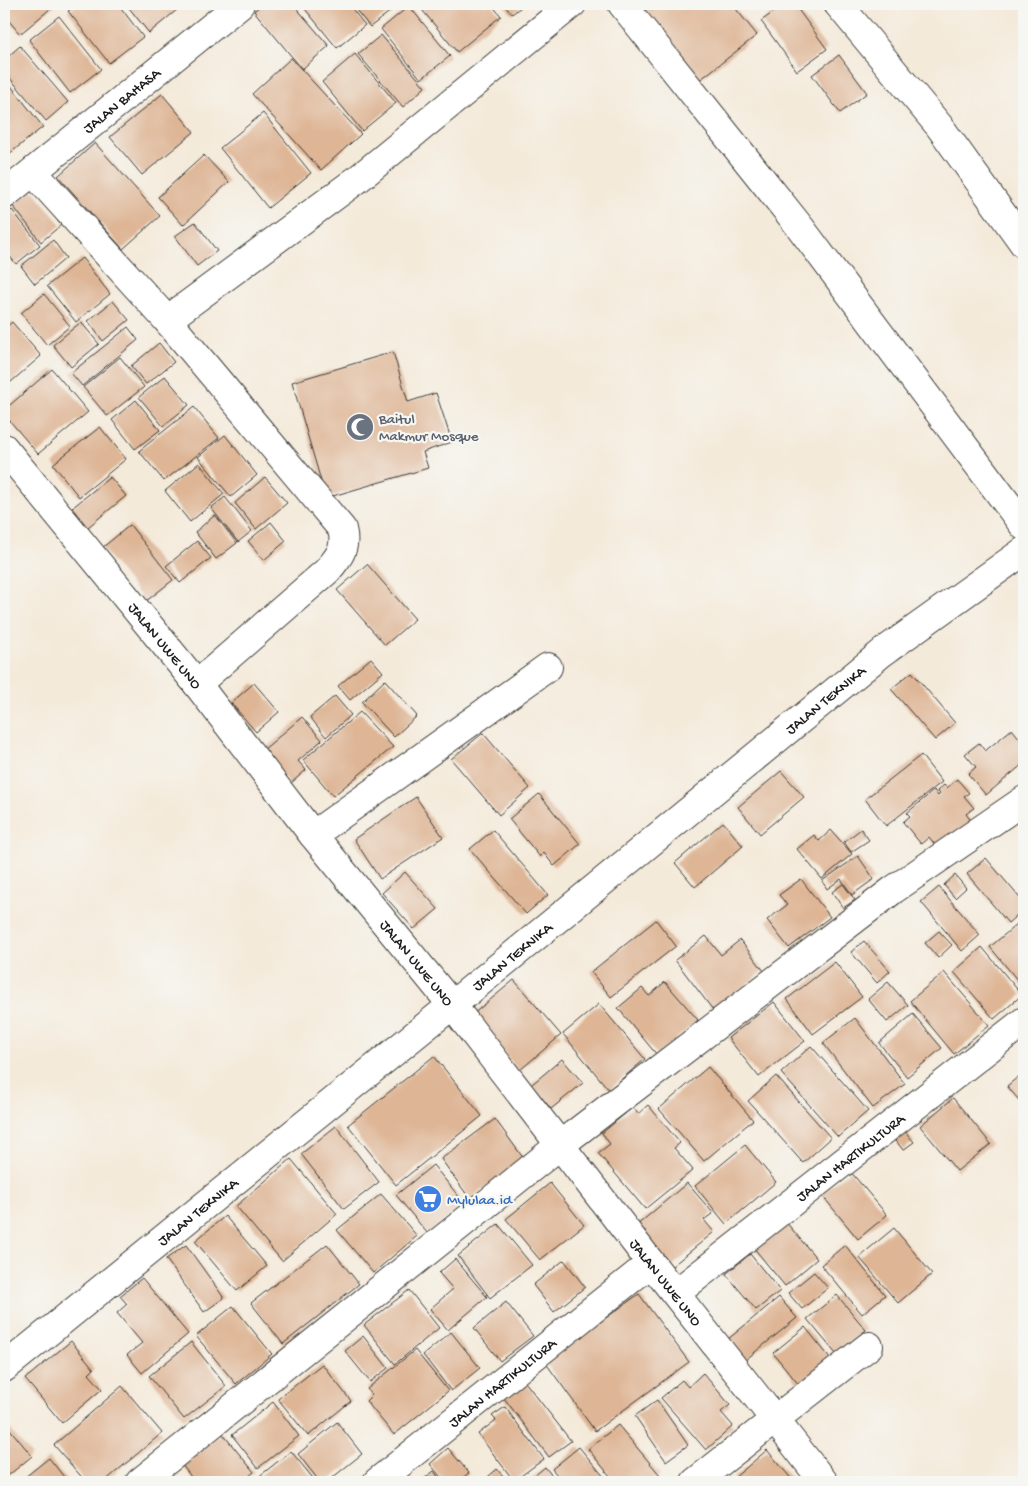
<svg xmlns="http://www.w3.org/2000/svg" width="1028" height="1486" viewBox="0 0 1028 1486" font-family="'Gochi Hand',sans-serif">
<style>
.building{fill:#deb595}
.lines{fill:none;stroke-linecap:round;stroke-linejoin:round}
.minor-casing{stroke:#3c3b38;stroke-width:30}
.minor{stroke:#fff;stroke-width:28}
.labels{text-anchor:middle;stroke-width:4.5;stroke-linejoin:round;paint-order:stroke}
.street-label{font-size:15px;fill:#1c1c1c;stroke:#f6f6f2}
.worship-label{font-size:15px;fill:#5b616d;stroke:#f6f6f2;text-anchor:start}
.shop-label{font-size:15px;fill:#366cbe;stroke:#f6f6f2;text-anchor:start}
</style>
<rect width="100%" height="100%" fill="#f6f6f2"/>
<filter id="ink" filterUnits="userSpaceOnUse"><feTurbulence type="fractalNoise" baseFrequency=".02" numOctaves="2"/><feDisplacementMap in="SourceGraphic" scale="10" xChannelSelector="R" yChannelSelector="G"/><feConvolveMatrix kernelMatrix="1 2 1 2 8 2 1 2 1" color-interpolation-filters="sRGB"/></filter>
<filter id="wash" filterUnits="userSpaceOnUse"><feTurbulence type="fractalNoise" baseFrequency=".0096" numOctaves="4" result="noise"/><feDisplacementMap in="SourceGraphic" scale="20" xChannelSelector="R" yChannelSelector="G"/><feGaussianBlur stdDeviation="1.12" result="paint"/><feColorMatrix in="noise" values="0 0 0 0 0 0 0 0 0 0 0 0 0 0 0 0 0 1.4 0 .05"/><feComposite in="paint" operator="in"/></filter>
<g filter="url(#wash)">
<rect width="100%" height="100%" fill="#f4eada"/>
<g id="blocks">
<g class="building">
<path d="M4,4H56L20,34L4,15Z"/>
<path d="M78,4H118L143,37L109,63L68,11Z"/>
<path d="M126,4H173L178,9L149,33Z"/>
<path d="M262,4H293L329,46L302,69L254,11Z"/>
<path d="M301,4H348L365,25L337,48Z"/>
<path d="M351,4H387L392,10L370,27Z"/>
<path d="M491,4L501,16L457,52L418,5Z"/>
<path d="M503,4H525L512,14Z"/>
<path d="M633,4H732L757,35L696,83Z"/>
<path d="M785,4H794L827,49L797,71L761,21Z"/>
<path d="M409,6L450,56L421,79L381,29Z"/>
<path d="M59,16L101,69L70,93L29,40Z"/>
<path d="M381,35L425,87L403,107L358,54Z"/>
<path d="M20,46L68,102L46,121L4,71V60Z"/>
<path d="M355,54L396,103L362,131L322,82Z"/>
<path d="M839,55L867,93L840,113L812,75Z"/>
<path d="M291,58L361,134L321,170L252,94Z"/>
<path d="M4,77L43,127L4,158Z"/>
<path d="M162,94L194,132L142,175L110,137Z"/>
<path d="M263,113L311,173L268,208L220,148Z"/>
<path d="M95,143L160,216L123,249L58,176Z"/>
<path d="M204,155L229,182L183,225L158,197Z"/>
<path d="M33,190L61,225L41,242L13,206Z"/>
<path d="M12,210L40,245L16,264L4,249V217Z"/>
<path d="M195,222L217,251L197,266L175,236Z"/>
<path d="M53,240L66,258L35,284L21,266Z"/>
<path d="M82,258L110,294L76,322L47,286Z"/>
<path d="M44,294L70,326L47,345L21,313Z"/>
<path d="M113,301L129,320L103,341L88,321Z"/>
<path d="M12,322L41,356L4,388V329Z"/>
<path d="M81,322L99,344L71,367L53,345Z"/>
<path d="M128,327L138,340L82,386L71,373Z"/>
<path d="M159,343L174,362L146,384L131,366Z"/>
<path d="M393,352L408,402L436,393L452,442L423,452L428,468L326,498L292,382Z"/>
<path d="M120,357L144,387L107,416L83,387Z"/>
<path d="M52,369L88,412L38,454L4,414V410Z"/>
<path d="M165,376L189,405L163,426L139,397Z"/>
<path d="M136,400L160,430L135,449L112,420Z"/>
<path d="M194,407L219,438L164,481L139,451Z"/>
<path d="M100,427L126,459L79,497L53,464Z"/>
<path d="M225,435L257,475L231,497L198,457Z"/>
<path d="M199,463L224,494L190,522L165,491Z"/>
<path d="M110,477L126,496L82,532L67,512Z"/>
<path d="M265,477L287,503L256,529L235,503Z"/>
<path d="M225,497L252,531L238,542L211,508Z"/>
<path d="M215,515L237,543L216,559L195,532Z"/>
<path d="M271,522L286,541L264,560L248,541Z"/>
<path d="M130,525L173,580L145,602L102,548Z"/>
<path d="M197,541L211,558L180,583L166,566Z"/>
<path d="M367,564L415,619L385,645L337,590Z"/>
<path d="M371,658L383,672L350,700L338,686Z"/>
<path d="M912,672L955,723L935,740L891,689Z"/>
<path d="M385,680L417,716L394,737L362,702Z"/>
<path d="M254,683L279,712L256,732L231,703Z"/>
<path d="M335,696L351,715L326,737L310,717Z"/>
<path d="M360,712L393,747L333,796L303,760Z"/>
<path d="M302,717L322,740L298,761L306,770L290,784L262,751Z"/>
<path d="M1012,729L1024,744V763L986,795L968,774L976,767L965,754L979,743L985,751Z"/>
<path d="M483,733L530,788L499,815L451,759Z"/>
<path d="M921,755L942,782L886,826L865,799Z"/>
<path d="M781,771L804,797L760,834L738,807Z"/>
<path d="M957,779L969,793L964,796L974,808L966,814L972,822L939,850L929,837L921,844L903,822L910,816L907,813L934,790L938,796L940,794L937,791L944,785L947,788Z"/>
<path d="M539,794L580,844L554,866L544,853L540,857L509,819Z"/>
<path d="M416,797L443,837L380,879L354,839Z"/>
<path d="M723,822L743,846L695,887L675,863Z"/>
<path d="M861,829L869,840L851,852L844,842Z"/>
<path d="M493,830L548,895L526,914L470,849Z"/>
<path d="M831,830L852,854L822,879L797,849L814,835L819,841Z"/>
<path d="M858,856L874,879L852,895L841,879L827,889L822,881Z"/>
<path d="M986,858L1024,903V909L1008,923L967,874Z"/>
<path d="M405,872L438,909L414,929L382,893Z"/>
<path d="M955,875L966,888L955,898L944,885Z"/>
<path d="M801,879L830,917L789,948L767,920L787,905L779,895Z"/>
<path d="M843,884L855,900L843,908L832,892Z"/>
<path d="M939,887L980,935L962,951L921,902Z"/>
<path d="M1024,918V988L990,947Z"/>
<path d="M656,920L676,946L611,997L591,972Z"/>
<path d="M939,931L952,945L938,958L925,943Z"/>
<path d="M706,936L721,955L740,940L764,971L713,1010L675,960Z"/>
<path d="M864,941L890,971L877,983L851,952Z"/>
<path d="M982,947L1022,995L994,1019L954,972Z"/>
<path d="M835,962L862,997L813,1034L787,999Z"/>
<path d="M944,972L989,1025L954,1054L910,1001Z"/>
<path d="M514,980L561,1035L519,1071L472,1015Z"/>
<path d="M665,982L698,1020L657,1055L618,1008L642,988L649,996Z"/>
<path d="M888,982L908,1005L887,1022L868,999Z"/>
<path d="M774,1002L805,1041L759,1077L728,1038Z"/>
<path d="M599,1004L645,1059L609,1090L563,1034Z"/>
<path d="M913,1014L942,1048L907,1077L879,1043Z"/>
<path d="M855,1018L905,1084L873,1108L823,1043Z"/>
<path d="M811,1046L868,1111L838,1137L781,1073Z"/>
<path d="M434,1056L482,1116L396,1185L348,1125Z"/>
<path d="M562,1059L583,1083L551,1109L531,1085Z"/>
<path d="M708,1067L753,1120L704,1161L659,1109Z"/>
<path d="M1024,1072V1106L1007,1086Z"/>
<path d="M776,1076L831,1138L803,1163L748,1101Z"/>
<path d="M953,1098L991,1144L957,1171L920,1126Z"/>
<path d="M648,1105L680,1143L674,1148L693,1170L645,1209L598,1153L610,1144L602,1133L633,1107L638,1114Z"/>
<path d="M495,1119L524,1159L470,1199L441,1159Z"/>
<path d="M336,1126L379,1182L344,1209L301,1154Z"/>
<path d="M903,1129L914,1142L903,1150L893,1137Z"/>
<path d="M745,1145L776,1182L726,1224L695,1186Z"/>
<path d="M291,1159L337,1214L282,1261L236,1206Z"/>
<path d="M433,1165L465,1204L428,1234L396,1195Z"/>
<path d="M850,1171L887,1215L858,1239L821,1194Z"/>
<path d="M550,1183L584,1225L540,1260L506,1219Z"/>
<path d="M687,1183L713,1213L704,1220L714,1232L671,1267L636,1226Z"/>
<path d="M381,1194L417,1236L373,1273L337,1230Z"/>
<path d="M225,1216L267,1266L237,1291L195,1241Z"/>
<path d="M785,1221L817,1259L785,1286L753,1247Z"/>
<path d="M498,1224L532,1265L490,1298L458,1256Z"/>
<path d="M894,1228L932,1274L898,1303L859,1257Z"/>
<path d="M327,1244L359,1284L283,1344L251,1303Z"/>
<path d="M186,1245L224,1298L204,1312L166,1259Z"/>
<path d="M845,1245L885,1295L862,1314L821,1265Z"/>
<path d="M750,1254L780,1291L756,1310L726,1274Z"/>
<path d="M455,1259L487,1297L448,1330L430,1309L453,1289L439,1273Z"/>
<path d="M564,1260L585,1287L554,1312L533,1285Z"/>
<path d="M814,1272L828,1288L802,1309L788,1293Z"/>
<path d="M142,1278L188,1334L142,1373L127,1355L142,1343L117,1313L127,1304L120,1296Z"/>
<path d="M409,1290L439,1328L395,1364L364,1325Z"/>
<path d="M639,1294L689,1362L595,1431L545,1362Z"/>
<path d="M837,1295L866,1330L836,1354L807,1319Z"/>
<path d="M779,1297L797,1318L744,1361L727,1340Z"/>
<path d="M506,1302L533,1336L500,1361L474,1328Z"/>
<path d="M233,1306L272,1354L236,1384L196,1336Z"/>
<path d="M805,1327L831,1359L800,1386L773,1353Z"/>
<path d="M451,1332L480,1368L451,1391L423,1355Z"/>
<path d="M363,1336L388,1368L370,1382L345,1351Z"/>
<path d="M71,1341L94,1369L89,1374L102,1389L62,1423L25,1379Z"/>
<path d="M191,1342L226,1386L184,1419L149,1376Z"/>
<path d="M415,1350L448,1391L394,1435L366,1401L372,1395L367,1389Z"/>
<path d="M322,1364L351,1401L308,1436L278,1399Z"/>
<path d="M703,1373L730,1405L721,1412L733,1426L706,1450L661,1398L682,1380L688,1387Z"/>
<path d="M522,1378L571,1441L549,1457L501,1394Z"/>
<path d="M122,1386L162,1433L104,1482H86L54,1445Z"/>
<path d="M657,1400L688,1445L666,1461L635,1416Z"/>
<path d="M273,1402L299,1436L258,1468L232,1435Z"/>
<path d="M505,1407L544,1459L514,1481L478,1434L496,1420L492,1416Z"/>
<path d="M4,1422L32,1456L4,1479Z"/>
<path d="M337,1422L362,1454L327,1482H320L298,1454Z"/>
<path d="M618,1425L660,1475L651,1482H615L588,1449Z"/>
<path d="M222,1433L254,1472L242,1482H195L182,1465Z"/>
<path d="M579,1447L605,1478L600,1482H563L552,1469Z"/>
<path d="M448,1448L469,1473L457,1482H445L430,1464Z"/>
<path d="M767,1450L794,1482H738L734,1478Z"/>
<path d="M291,1451L316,1482H252Z"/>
<path d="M49,1458L68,1482H19Z"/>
<path d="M545,1467L557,1482H527Z"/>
<path d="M497,1469L508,1482H482Z"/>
<path d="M434,1471L442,1482H420Z"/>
</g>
</g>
</g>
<g filter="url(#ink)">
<use href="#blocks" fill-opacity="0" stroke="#3c3b38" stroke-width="1"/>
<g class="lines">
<defs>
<g id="minor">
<path d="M622,4L800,227L1024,526"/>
<path d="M838,4L940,127L1024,244"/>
<path d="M33,172L167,320L342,529C347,548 339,557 327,571L197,684"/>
<path id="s1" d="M4,195L240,4"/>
<path d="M167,320L358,179L572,4"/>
<path id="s2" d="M4,448L197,684L313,835L452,1005L651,1263L824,1482"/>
<path d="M313,835L548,667"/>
<path id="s3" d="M676,1293L1024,1021"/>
<path id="s4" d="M4,1368L452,1005L883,652L1024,551"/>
<path d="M140,1482L560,1145L893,890L1024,800"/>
<path id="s5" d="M377,1482L651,1263"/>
<path d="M695,1482L869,1346"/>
</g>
</defs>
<use href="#minor" class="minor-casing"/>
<use href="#minor" class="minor"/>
</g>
</g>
<defs>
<symbol id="mosque-disc" viewBox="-11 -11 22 22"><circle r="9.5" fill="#6b7280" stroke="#f6f6f2"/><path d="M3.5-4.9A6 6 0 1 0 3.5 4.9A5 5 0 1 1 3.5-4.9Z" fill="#fff"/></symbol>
<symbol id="supermarket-disc" viewBox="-11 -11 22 22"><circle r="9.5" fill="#3f7fe0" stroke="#f6f6f2"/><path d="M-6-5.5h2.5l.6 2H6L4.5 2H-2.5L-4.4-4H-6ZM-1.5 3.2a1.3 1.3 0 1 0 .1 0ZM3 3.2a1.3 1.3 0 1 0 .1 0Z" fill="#fff"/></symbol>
</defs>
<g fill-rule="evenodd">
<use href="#mosque-disc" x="344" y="411" width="32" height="32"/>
<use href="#supermarket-disc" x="412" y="1183" width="32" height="32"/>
</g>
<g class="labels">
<g class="street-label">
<text dy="5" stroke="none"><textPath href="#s1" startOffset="151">JALAN BAHASA</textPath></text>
<text dy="5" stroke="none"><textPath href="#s2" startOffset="255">JALAN UWE UNO</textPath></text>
<text dy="5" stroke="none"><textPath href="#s4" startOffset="1059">JALAN TEKNIKA</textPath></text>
<text dy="5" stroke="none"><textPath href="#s4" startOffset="654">JALAN TEKNIKA</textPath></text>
<text dy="5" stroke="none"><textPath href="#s2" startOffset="660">JALAN UWE UNO</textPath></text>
<text dy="5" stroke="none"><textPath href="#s3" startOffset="221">JALAN HARTIKULTURA</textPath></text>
<text dy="5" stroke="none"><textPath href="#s4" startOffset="249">JALAN TEKNIKA</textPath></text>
<text dy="5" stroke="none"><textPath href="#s2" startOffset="1065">JALAN UWE UNO</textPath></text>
<text dy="5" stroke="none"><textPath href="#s5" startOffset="160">JALAN HARTIKULTURA</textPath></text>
</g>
<g class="worship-label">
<text x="379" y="423">Baitul<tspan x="379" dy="17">Makmur Mosque</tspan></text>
</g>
<g class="shop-label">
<text x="447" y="1204">Mylulaa.id</text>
</g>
</g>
<rect width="1028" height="1486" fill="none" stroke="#f6f6f2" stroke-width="20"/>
</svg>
